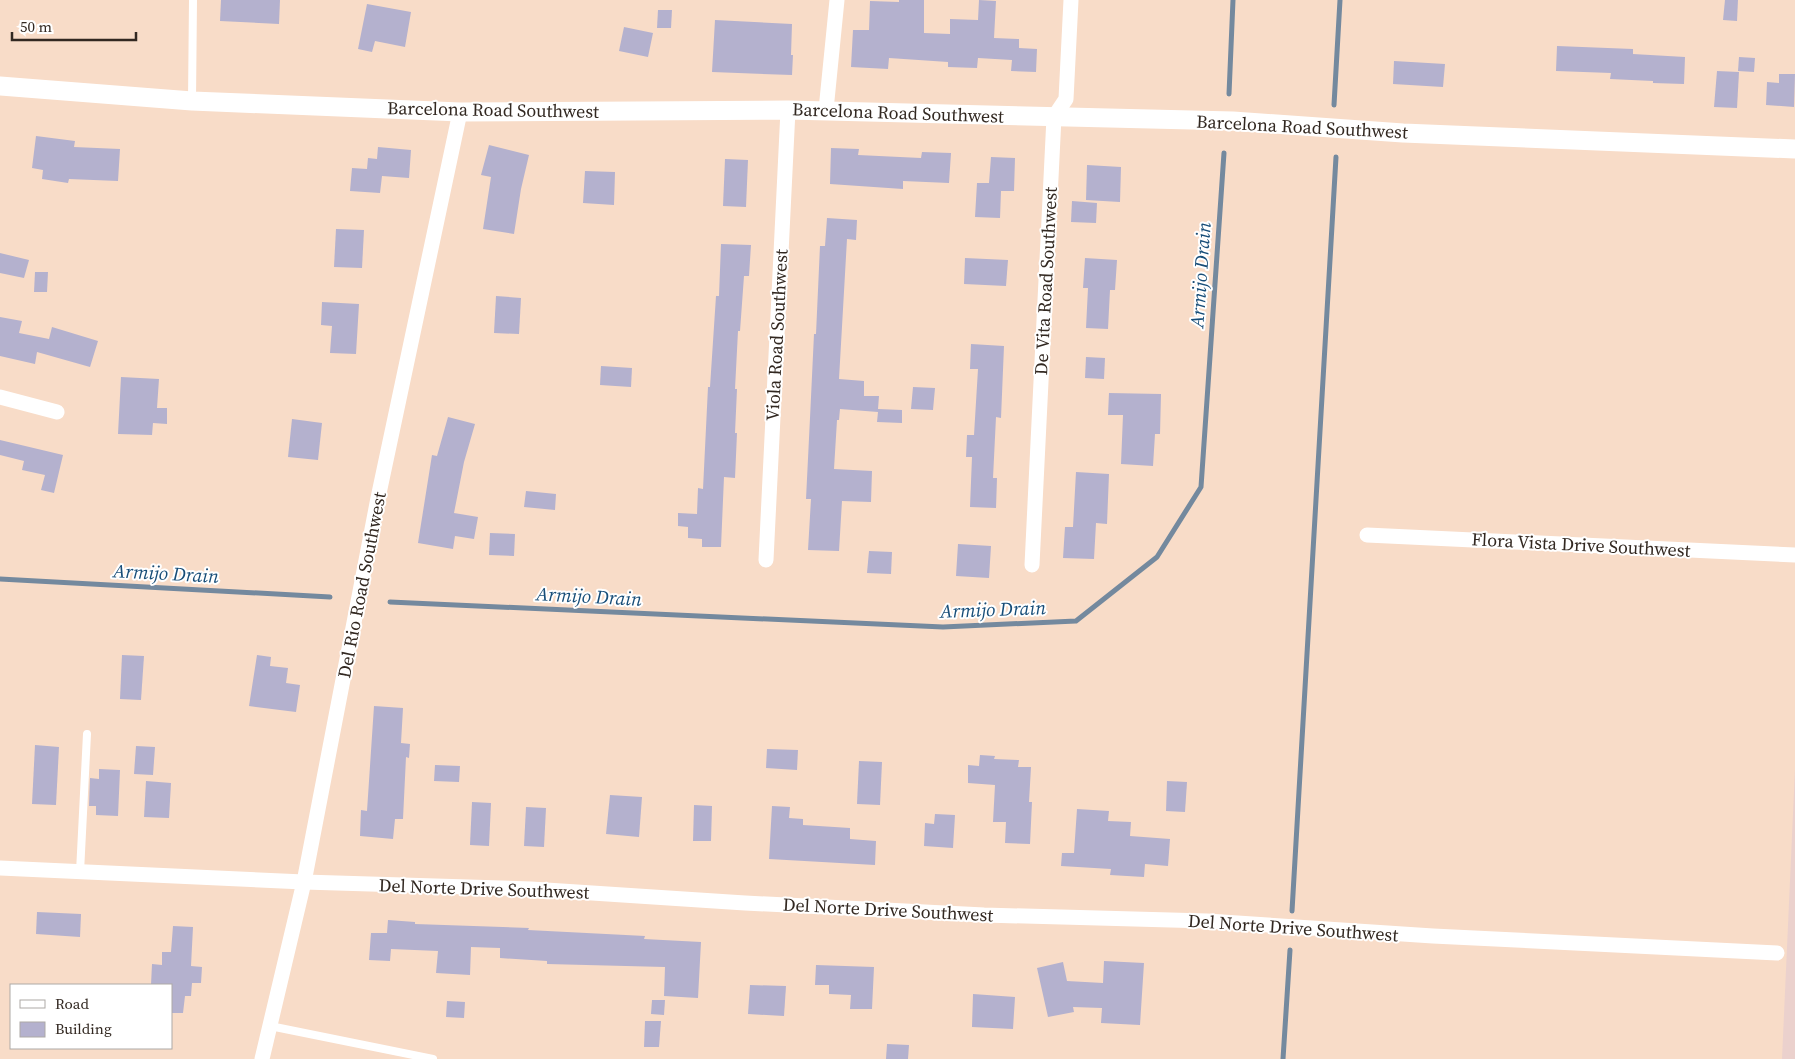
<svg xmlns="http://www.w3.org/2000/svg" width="1795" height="1059" viewBox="0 0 1795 1059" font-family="'Source Serif 4',serif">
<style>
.commercial{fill:#ebd1cd}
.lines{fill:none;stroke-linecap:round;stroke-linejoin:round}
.stream{stroke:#74899e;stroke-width:5}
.building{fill:#b4b1ce}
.service{stroke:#fff;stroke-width:8}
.minor{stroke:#fff;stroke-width:15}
.tertiary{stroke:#fff;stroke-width:19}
.labels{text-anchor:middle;stroke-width:4;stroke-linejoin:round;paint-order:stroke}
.street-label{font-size:18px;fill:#322821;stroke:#fff}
.water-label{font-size:19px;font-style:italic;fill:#174d78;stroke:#fff}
</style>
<rect width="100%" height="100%" fill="#f8dcc8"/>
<path class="commercial" d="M1795,769V1059H1782Z"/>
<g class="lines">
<g class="stream">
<path d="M1229,94L1233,0"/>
<path d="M1334,105L1340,0"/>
<path d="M0,579L330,597"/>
<path d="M390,602L943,627L1076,621L1157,557L1201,487L1224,153"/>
<path d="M1292,911L1336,157"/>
<path d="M1283,1059L1290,950"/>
</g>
</g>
<g class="building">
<path d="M221,0H280L279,24L220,21Z"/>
<path d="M899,0H924V33L950,34V19L978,20L979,0L996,1L994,38L1019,39V48L1037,49L1036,72L1011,71L1012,60L978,58L977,68L948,67V62L889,58L888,69L851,67L853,30H869L870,1L899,2Z"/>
<path d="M1725,0H1738L1737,21L1723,20Z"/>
<path d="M367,4L411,12L405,47L375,41L372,52L358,49Z"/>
<path d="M658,10H672L671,28H657Z"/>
<path d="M715,20L792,24L791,55H793L792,75L712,72Z"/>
<path d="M624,27L653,33L648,57L619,51Z"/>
<path d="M1557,46L1633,49V54L1685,57L1684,84L1653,83V81L1610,79L1611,73L1556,71Z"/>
<path d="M1739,57L1755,58L1754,72L1738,71Z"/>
<path d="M1394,61L1445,64L1443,87L1393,84Z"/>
<path d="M1717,71L1739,72L1737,108L1714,107Z"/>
<path d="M1779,74H1795L1794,107L1766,105L1767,82L1779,83Z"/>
<path d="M36,136L75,141L74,147L120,149L118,181L69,179L68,183L42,179L43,170L32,168Z"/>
<path d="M489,145L529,155L521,189L514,234L483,229L491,177L481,175Z"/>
<path d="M378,147L411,150L409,178L382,176L380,193L350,191L352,168L367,169L368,158L377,159Z"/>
<path d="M831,148L859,149L858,155L921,158L922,152L951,153L949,183L903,181V189L830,184Z"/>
<path d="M991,157L1015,158L1014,191H1001L1000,218L975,217L977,183H989Z"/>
<path d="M725,159L748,160L746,207L723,206Z"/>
<path d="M1087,165L1121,167L1120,202L1086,200Z"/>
<path d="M585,171L615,172L614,205L583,203Z"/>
<path d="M1072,201L1097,203L1096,223L1071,222Z"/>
<path d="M827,218L857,220L856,240L847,239L839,379L864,381V396H879L878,409L902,410V423L877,422L878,412L840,409L839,420H837L834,469L872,471L871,502L842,501L839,551L808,550L811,499H806L810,418L814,334H816L820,246H825Z"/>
<path d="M336,229L364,230L362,268L334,267Z"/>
<path d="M721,244L751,245L749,276H744L740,331H738L735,389H737L735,433H737L735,478L724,477L721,547H702V539L688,538V527L678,526V513L697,514L698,488L703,489L708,387H710L716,296H719Z"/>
<path d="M0,253L29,260L24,278L0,273Z"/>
<path d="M965,258L1008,260L1006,286L964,284Z"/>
<path d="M1085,258L1117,260L1115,290H1110L1108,329L1086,328L1088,288H1083Z"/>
<path d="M35,272H48L47,292H34Z"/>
<path d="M496,296L521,298L519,334L494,333Z"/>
<path d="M322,302L359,304L356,354L330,353L332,326L321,325Z"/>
<path d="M0,317L22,321L19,333L49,339L52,327L98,341L90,367L37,352L35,364L0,356Z"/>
<path d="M971,344L1004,346L1001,418L996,417L993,478H997L996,508L970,507L972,457H966L967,435H974L978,369H970Z"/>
<path d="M1086,357L1105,358L1104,379L1085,378Z"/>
<path d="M601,366L632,368L631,387L600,385Z"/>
<path d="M121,377L159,379L157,408H167V424L153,423L152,435L118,434Z"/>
<path d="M913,387L935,388L933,410L911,409Z"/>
<path d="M1109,393L1161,394L1160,434H1155L1153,466L1121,464L1123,415H1108Z"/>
<path d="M448,417L475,424L464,462L454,513L478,517L474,539L455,536L453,549L418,543L432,455L437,456Z"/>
<path d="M292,419L322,423L318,460L288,457Z"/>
<path d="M0,440L63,455L54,493L41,490L45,475L22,470L24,461L0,455Z"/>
<path d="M1076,472L1109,474L1107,524L1096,523L1094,559L1063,558L1065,527H1073Z"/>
<path d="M526,491L556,494L555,510L524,507Z"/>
<path d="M490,533L515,534L514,556L489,555Z"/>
<path d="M958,544L991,546L989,578L956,576Z"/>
<path d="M869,551L892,552L891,574L867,573Z"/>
<path d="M122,655L144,656L141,700L120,699Z"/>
<path d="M257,655L271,657L270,666L288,668L286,683L300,685L296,712L249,706Z"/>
<path d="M374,706L403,708L401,743L410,744L409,758L406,757L403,819H395L393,839L360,836L361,810L367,811Z"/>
<path d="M35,745L59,747L56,805L32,804Z"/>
<path d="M136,746L155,747L153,775L134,774Z"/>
<path d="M767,749L798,750L797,770L766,768Z"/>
<path d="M980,755L995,756L994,759L1019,760L1018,767H1031L1029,802H1032L1030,844L1005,843L1006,822H993L995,785L968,783V765L979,766Z"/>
<path d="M859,761L882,762L880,805L857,804Z"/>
<path d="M435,765L460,766L459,782L434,781Z"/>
<path d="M99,769L120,770L118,816L96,815V806H89L90,778L99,779Z"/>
<path d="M146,781L171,783L169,818L144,817Z"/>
<path d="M1167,781L1187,782L1185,812L1166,811Z"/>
<path d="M610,795L642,797L639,837L606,834Z"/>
<path d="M472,802L491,803L489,846L470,845Z"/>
<path d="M694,805L712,806L711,841H693Z"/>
<path d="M772,806L790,807L789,818L803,819V825L850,828V839L876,841L875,865L769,859Z"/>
<path d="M526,807L546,808L544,847L524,846Z"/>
<path d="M1077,809L1109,811L1108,821L1131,822L1130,836L1170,839L1168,866L1145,864L1144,877L1110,875L1111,869L1061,866L1062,853H1074Z"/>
<path d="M935,814L955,815L953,848L924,846L925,823L934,824Z"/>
<path d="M37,912L81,914L80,937L36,934Z"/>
<path d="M388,920L415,922V924L529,928L528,930L645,936L644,939L701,942L698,998L664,996L665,967L547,964V961L500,958V948L471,947L470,975L436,973L438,951L391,949L390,961L369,960L371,933H387Z"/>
<path d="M173,926L193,927L191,966L202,967L201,983H192L191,996H185L183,1013H171V985H151L152,964L162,965V952H171Z"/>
<path d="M1104,961L1144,963L1140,1025L1101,1023L1102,1008L1073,1007L1074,1012L1048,1017L1037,968L1063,962L1067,981L1103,983Z"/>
<path d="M816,965L874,967L872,1009H850L851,995L829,994V985H815Z"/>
<path d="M750,985L786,986L784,1016L748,1014Z"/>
<path d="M973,994L1015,997L1013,1029L972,1027Z"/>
<path d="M652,1000H665L664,1015L651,1014Z"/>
<path d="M447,1001L465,1002L464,1018L446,1017Z"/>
<path d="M645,1021H661L659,1047H644Z"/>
<path d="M887,1044L909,1045L908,1059H886Z"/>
</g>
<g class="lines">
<g class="service">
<path d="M192,100L193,0"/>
<path d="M80,872L87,734"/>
<path d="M270,1026L433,1059"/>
</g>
<g class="minor">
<path d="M826,110L837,0"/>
<path d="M0,397L57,412"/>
<path d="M1367,535L1795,555"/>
<path d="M766,560L788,110"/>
<path d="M1032,565L1054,117L1066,99L1071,0"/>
<path d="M0,868L304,882L531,889L745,903L984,915L1207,921L1433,936L1777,953"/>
<path d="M262,1059L304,882L378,498L460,112"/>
</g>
<path class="tertiary" d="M0,86L192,101L460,112L788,110L1233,121L1403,133L1795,149"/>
</g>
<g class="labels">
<g class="street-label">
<text transform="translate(493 110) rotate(1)" y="6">Barcelona Road Southwest</text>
<text transform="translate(898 113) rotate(2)" y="6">Barcelona Road Southwest</text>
<text transform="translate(1302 127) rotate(3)" y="6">Barcelona Road Southwest</text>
<text transform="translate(1046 281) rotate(-87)" y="6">De Vita Road Southwest</text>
<text transform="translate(777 335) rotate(-87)" y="6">Viola Road Southwest</text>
<text transform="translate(1581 545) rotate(3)" y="6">Flora Vista Drive Southwest</text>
<text transform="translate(362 585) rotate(-79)" y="6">Del Rio Road Southwest</text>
<text transform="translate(484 889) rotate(2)" y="6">Del Norte Drive Southwest</text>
<text transform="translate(888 910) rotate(3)" y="6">Del Norte Drive Southwest</text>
<text transform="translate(1293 928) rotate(4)" y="6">Del Norte Drive Southwest</text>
</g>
<g class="water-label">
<text transform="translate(1200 275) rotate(-86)" y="7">Armijo Drain</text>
<text transform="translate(166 573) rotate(3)" y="7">Armijo Drain</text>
<text transform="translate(589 596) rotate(3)" y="7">Armijo Drain</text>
<text transform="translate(993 609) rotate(-2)" y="7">Armijo Drain</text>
</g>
</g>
<rect x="10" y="984" width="162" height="65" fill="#ffffff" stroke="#ada9a6"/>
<rect x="20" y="1000" width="25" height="8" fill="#ffffff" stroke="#ada9a6"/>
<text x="55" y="1009" font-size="15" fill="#322821">Road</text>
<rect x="20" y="1022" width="25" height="15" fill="#b4b1ce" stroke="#ada9a6"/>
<text x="55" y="1034" font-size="15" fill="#322821">Building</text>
<path d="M12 32v8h124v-8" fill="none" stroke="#322821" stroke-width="2.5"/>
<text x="20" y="32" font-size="15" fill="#322821" stroke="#ffffff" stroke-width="4" paint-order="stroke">50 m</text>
</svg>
